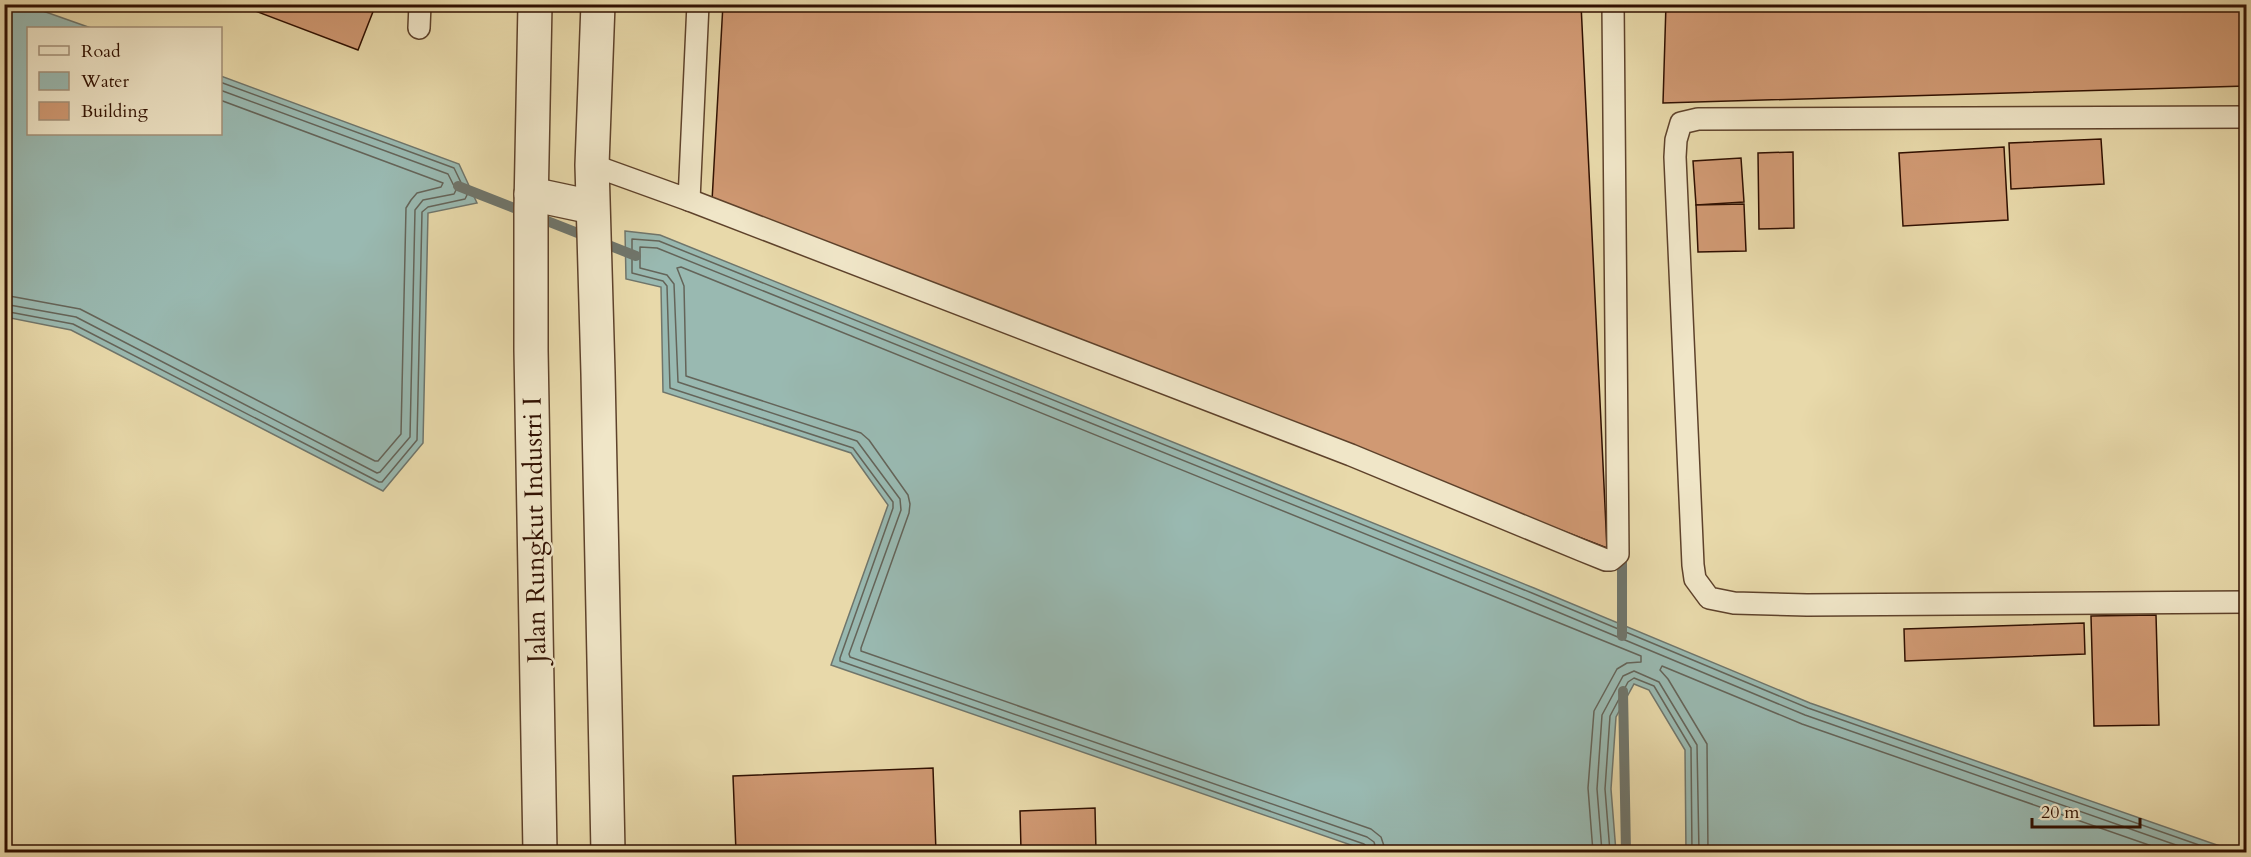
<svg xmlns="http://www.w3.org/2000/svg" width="2251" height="857" viewBox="0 0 2251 857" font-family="Cardo,serif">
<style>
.water{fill:#99b9b1;stroke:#6f756b;stroke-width:1.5}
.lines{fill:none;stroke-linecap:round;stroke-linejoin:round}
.shore{stroke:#646459;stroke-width:1.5}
.stream{stroke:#6f756b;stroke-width:10}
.building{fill:#d09973;stroke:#301001;stroke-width:1.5}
.lane-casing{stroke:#5e422b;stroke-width:24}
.street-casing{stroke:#5e422b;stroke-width:36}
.lane{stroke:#f0e6c8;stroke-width:21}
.street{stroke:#f0e6c8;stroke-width:33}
.labels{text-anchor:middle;stroke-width:5;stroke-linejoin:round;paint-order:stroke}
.street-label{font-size:26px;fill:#301001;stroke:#f0e6c8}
</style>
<rect width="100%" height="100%" fill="#e8d9aa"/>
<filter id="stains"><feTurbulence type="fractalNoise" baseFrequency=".00333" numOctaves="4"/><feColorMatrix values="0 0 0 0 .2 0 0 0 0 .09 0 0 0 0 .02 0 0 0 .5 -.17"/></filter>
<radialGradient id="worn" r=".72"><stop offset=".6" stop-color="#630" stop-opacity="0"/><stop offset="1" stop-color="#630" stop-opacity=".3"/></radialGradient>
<g class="water">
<path d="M4,5H26L91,28H28V134H220L221,76L459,164L477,203L428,213L423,443L383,491L71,330L5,317Z"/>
<path d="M625,231L660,235L1534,588L1810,703L2237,852H1686L1685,750L1649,690L1634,684L1616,717L1611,789L1616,852H1371L831,665L888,505L851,453L663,392L661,287L626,279Z"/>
</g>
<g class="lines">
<g class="shore">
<path d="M4,295L80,309L375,461H378L401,434L406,208L411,200L417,193L441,187L443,183L220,100"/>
<path d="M4,304L76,317L377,473L380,472L410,437L415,210L423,200L454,194L456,190L448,174L220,90"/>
<path d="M4,311L73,324L379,482H382L417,440L422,212L428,207L465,199L467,195L454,168L220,82"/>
<path d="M1369,852L1368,847L1364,844L840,661V658L893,508V502L853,448L670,388L667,286L663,281L632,273V239L659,241L1532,593L1808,708L2219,852"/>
<path d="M1377,852L1374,842L1367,837L850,657L849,654L901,510L900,499L857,441L678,382L674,284L667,275L640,268V247L657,248L1529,600L1805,715L2196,852"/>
<path d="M1386,852L1381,837L1371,829L861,651V648L909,513L910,504L908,495L869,440L861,433L686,376L684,286L677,268L681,267L1641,656V662L1627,663L1617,669L1594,711L1588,788L1593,852"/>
<path d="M1602,852L1597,789L1602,715L1623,676L1634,671L1659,682L1697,745L1699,852"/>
<path d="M1610,852L1605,789L1610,716L1628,682L1634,678L1654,686L1691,748L1692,852"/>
<path d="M1708,852L1707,744L1668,679L1660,670L1662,666L1802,724L2169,852"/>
</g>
<g class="stream">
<path d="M458,186L636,256"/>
<path d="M1622,553V636"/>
<path d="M1623,691L1626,852"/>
</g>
</g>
<g class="building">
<path d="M237,4H376L358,50Z"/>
<path d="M723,4H1581L1607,548L712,201Z"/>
<path d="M1666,4H2246V86L1663,103Z"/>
<path d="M2101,139L2104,184L2011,189L2009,143Z"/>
<path d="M2004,147L2008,220L1903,226L1899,153Z"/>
<path d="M1793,152L1794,228L1759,229L1758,153Z"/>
<path d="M1741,158L1744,202L1696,205L1693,161Z"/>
<path d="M1744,204L1746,251L1698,252L1696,205Z"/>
<path d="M2156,615L2159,725L2094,726L2091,616Z"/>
<path d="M2084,623L2085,654L1905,661L1904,629Z"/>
<path d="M933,768L936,852H796V850L736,852L733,776Z"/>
<path d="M1095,808L1096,852H954L1021,850L1020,811Z"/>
</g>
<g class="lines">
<defs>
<g id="lane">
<path d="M419,28L420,4"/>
<path d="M2246,117L1698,119L1681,123L1676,140L1675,157L1693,565L1695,579L1709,598L1734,603L1807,605L2246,602"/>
<path d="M592,165L689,200L698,4"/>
<path d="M689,200L1351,455L1581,550L1606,560H1611L1618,554L1613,4"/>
</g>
<g id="street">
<path d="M535,4L531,208V350L540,852"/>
<path d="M598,4L592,165L598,373L608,852"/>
<path d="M531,194L592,207"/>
</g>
</defs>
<use href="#lane" class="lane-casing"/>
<use href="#street" class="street-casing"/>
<use href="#lane" class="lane"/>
<use href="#street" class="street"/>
</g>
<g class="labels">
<g class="street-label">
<text transform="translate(534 530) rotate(-91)" y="9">Jalan Rungkut Industri I</text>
</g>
</g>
<rect width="2251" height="857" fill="none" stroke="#e8d9aa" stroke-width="24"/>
<rect x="6" y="6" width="2239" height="845" fill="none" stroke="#301001" stroke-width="3"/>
<rect x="12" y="12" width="2227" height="833" fill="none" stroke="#301001" stroke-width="1.5"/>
<rect x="27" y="27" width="195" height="108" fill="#f0e6c8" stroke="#a39078" stroke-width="1.5"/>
<rect x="39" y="46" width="30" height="9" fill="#f0e6c8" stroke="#a39078" stroke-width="1.5"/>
<text x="81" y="57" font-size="18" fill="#301001">Road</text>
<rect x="39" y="72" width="30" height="18" fill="#99b9b1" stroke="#a39078" stroke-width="1.5"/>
<text x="81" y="87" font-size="18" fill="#301001">Water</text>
<rect x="39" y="102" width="30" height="18" fill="#d09973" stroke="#a39078" stroke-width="1.5"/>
<text x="81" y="117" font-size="18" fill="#301001">Building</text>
<path d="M2032 818v9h108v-9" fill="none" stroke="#301001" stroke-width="3"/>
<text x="2041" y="818" font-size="18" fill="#301001" stroke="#f0e6c8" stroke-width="4.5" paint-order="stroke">20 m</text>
<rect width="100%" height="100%" filter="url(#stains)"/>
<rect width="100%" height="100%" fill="url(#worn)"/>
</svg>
